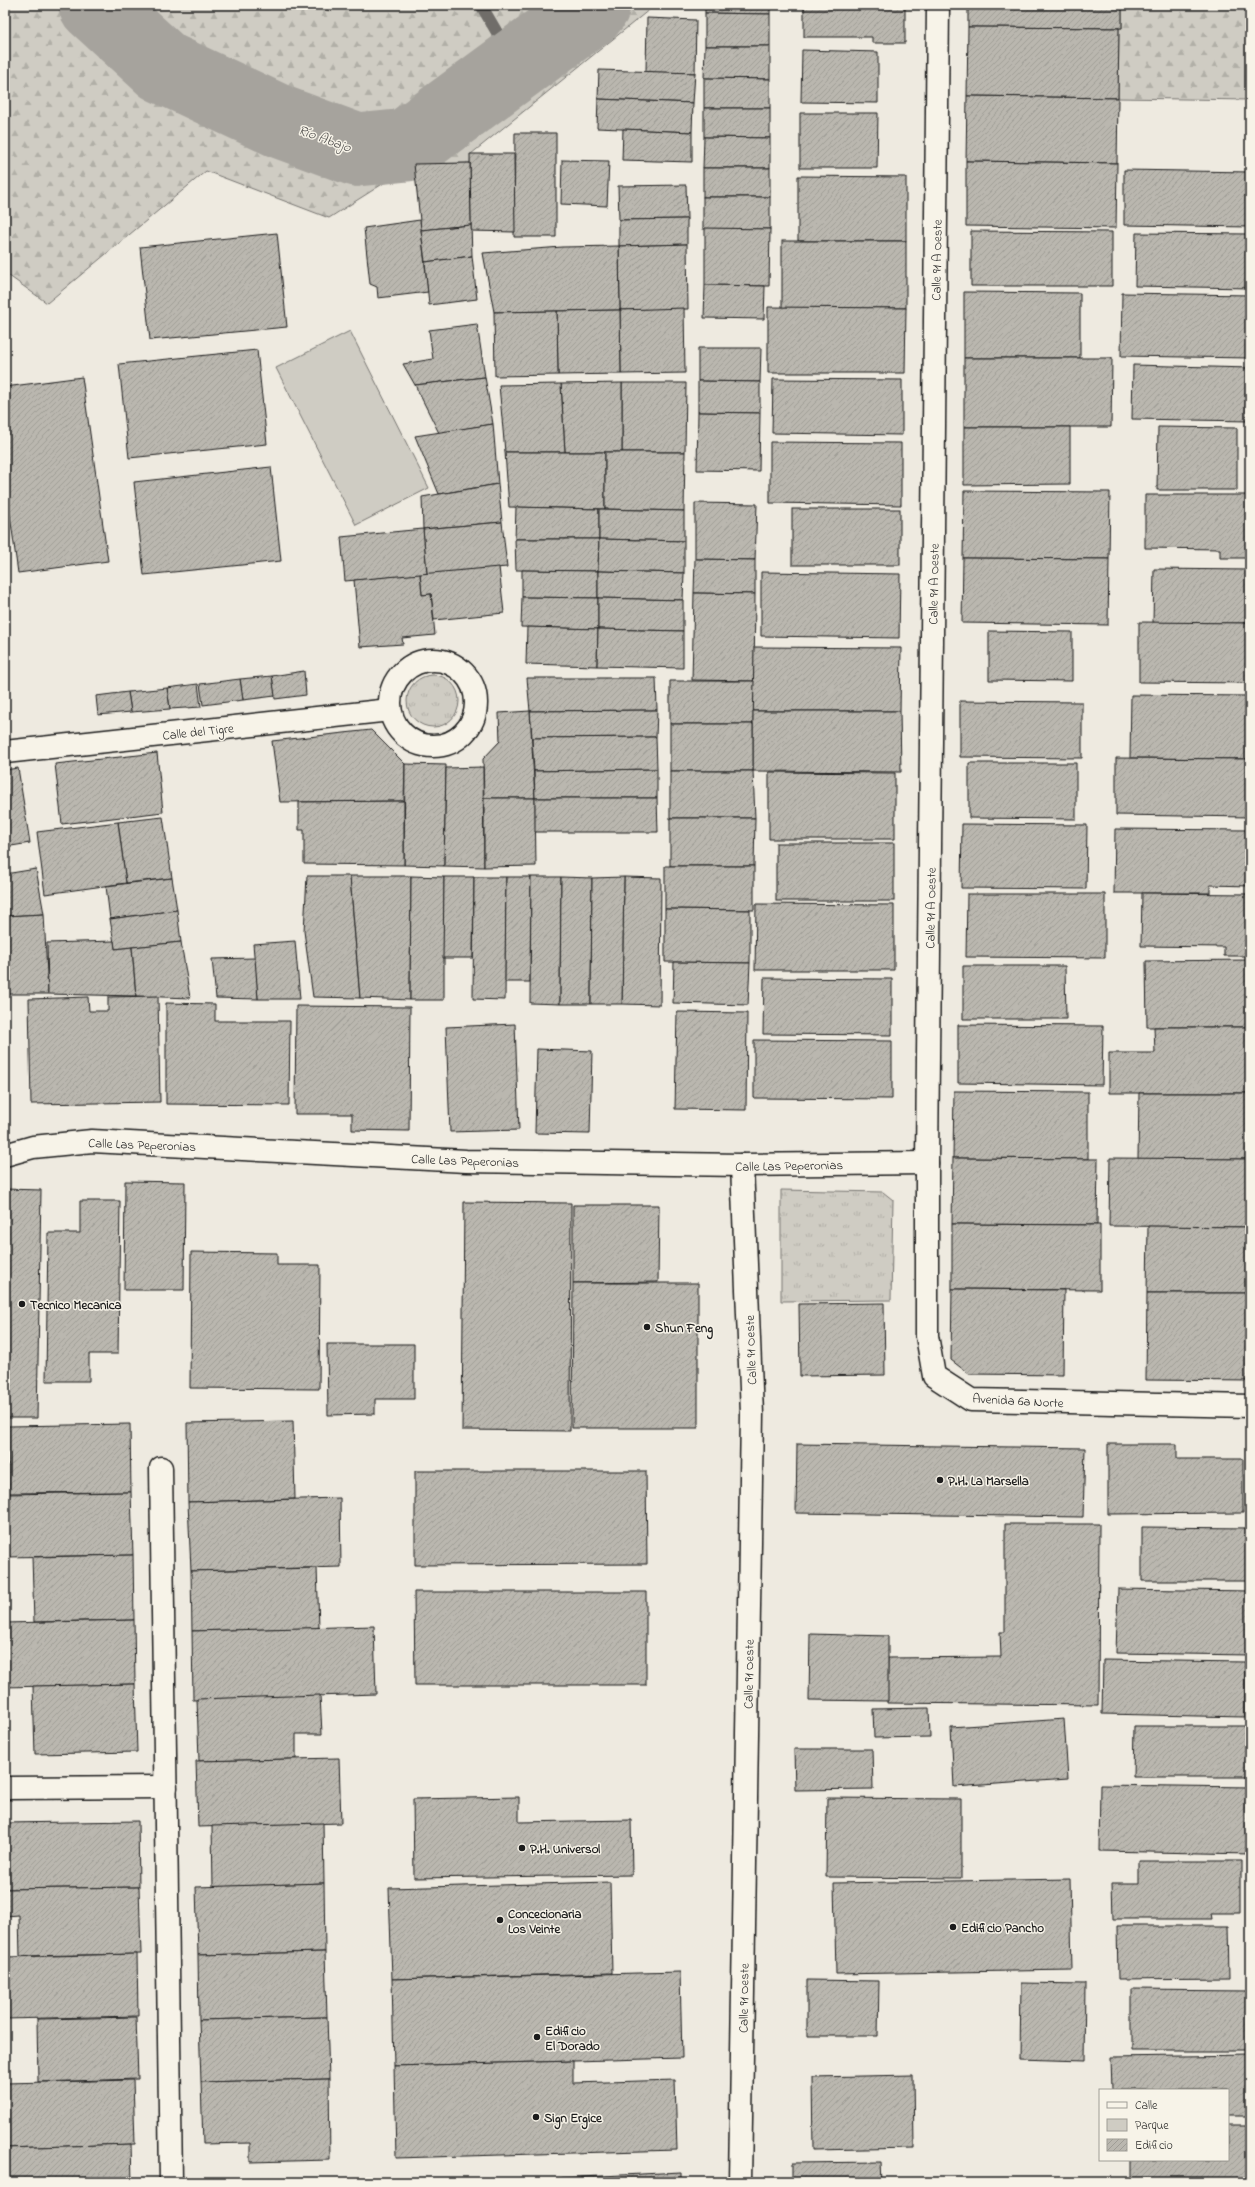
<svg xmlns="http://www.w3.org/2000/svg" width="1255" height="2187" viewBox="0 0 1255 2187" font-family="'Indie Flower',sans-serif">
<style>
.grass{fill:url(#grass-tufts);stroke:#767470}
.forest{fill:url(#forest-firs);stroke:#767470}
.green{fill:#cfccc3;stroke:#767470}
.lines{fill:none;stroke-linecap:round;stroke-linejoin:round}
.stream{stroke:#6f6d69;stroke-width:12}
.river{stroke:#a6a39d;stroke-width:73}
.building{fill:url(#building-hatch);stroke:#1c1c1c}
.street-casing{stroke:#1c1c1c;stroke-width:25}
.street{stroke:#f7f3e8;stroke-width:22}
.poi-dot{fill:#1c1c1c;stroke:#f7f3e8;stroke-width:1.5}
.labels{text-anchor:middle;stroke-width:3;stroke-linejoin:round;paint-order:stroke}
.street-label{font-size:13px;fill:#1c1c1c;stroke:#f7f3e8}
.poi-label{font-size:13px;font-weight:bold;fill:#1c1c1c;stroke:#f7f3e8;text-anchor:start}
.water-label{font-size:14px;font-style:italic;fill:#535250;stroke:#f7f3e8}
</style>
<defs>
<pattern id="grass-tufts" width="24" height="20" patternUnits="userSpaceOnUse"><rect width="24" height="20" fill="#cfccc3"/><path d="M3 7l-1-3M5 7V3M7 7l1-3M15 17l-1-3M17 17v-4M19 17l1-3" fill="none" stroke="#b1afa7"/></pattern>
<pattern id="forest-firs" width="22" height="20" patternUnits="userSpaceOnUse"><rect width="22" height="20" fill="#cfccc3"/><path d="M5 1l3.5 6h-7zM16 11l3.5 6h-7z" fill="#b1afa7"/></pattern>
<pattern id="building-hatch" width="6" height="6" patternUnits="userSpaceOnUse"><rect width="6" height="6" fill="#bab7af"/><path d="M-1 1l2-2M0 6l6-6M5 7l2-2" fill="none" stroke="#9f9d96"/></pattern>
</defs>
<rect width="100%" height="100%" fill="#eeeae0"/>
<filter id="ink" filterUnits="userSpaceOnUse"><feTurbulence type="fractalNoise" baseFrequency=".025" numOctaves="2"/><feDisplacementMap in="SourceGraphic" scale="8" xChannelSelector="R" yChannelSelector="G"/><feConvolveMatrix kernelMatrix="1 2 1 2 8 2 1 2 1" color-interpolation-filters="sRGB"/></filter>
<g filter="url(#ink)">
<g class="grass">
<circle cx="433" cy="701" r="26"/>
<path d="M781,1190L883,1192L893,1200L891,1300L781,1301Z"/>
</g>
<g class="forest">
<path d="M5,5H317L329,11L331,5H655L471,154L470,163L414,164L329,218L206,171L47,303L5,273Z"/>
<path d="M1122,5H1250V100L1118,98L1119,28H1122Z"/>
</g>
<path class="green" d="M350,331L429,488L356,525L276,368Z"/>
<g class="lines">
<path class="stream" d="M481,5L516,65"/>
<path class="river" d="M95,5L163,67L281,122L357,150L407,145L589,11L594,5"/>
</g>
<g class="building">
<path d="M705,5H770V14L705,13Z"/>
<path d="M804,5H905V43H872V37H804Z"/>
<path d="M968,5H1122V28L968,27Z"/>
<path d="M705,13L770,14V46H705Z"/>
<path d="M647,18L696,20L695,73L646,72Z"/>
<path d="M968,27L1119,28L1118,98L967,96Z"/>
<path d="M705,46H770V79L704,78Z"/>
<path d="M802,50L878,52V103L801,102Z"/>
<path d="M599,70L695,73L693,103L598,99Z"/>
<path d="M704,78L770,79V108H704Z"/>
<path d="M967,96L1118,98L1117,163L966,161Z"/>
<path d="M598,99L693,103L692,132L597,128Z"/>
<path d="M704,108H770V138L704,137Z"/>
<path d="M800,113H878L877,168H800Z"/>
<path d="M623,129L692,132V162L622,160Z"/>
<path d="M515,133H556V237H514Z"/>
<path d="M704,137L770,138V168H703Z"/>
<path d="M470,154H514L515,232L471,231Z"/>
<path d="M562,160L609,161L607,206L561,204Z"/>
<path d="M966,161L1117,163L1116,228L966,226Z"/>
<path d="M470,163L471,225L421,230L414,164Z"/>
<rect x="703" y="168" width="67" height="29"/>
<path d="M1124,170L1250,172V227L1124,225Z"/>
<path d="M798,176L906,177V241H798Z"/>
<path d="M686,185L687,219L619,220L618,186Z"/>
<rect x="703" y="197" width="67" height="32"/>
<path d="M687,219V244L619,246V220Z"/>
<path d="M420,220L428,292L378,298L377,287L370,284L364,228Z"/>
<path d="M471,225L472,256L425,262L421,230Z"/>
<path d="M705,228L770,229L769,286L705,285Z"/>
<path d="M971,231L1112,232V286H971Z"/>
<path d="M277,233L287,327L150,340L140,247Z"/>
<path d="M1136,233L1250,234V288L1135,286Z"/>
<rect x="782" y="241" width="124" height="67"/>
<path d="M687,244L688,309L620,310L619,246Z"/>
<path d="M619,246L620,310L494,312L483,253L562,247Z"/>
<path d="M472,256L477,299L429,305L425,262Z"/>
<path d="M705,285L765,286L764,319L704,318Z"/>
<path d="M964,292L1080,293V358H964Z"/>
<path d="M1122,293L1250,295V358L1121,356Z"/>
<path d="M768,307L906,308L905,373H768Z"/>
<path d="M684,308L685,373L621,374L620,310Z"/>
<path d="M620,310L621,374L558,375L557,311Z"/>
<path d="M557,311L558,375L495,376L494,312Z"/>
<path d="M477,324L485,377L415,385L403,364L433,359L429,330Z"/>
<path d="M698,348H761L760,382L698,381Z"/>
<path d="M257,350L267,444L129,458L119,364Z"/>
<path d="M964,358H1112L1111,427H964Z"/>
<path d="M1133,365L1250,368V421L1132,419Z"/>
<path d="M82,377L108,561L18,573L5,479V387Z"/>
<path d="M485,377L493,424L439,433L415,385Z"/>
<path d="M773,379L902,380V435L772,433Z"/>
<path d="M698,381L760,382V413L698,412Z"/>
<path d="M622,383H686L685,452H622Z"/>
<path d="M622,383V452H565L561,384Z"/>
<path d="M561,384L565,452H505L499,385Z"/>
<path d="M698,412L760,413L759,471L697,470Z"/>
<path d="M493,424L498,484L439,494L415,436Z"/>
<path d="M964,427H1070V484L964,485Z"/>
<path d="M1158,427L1237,428V490H1157Z"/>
<path d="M770,442L901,443V505L770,503Z"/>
<path d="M505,452H605V509L509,507Z"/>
<path d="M605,452H685L684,511L605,509Z"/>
<path d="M271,467L281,561L144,575L134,482Z"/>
<path d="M498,484L502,522L423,529L422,497Z"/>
<path d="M964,491L1110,492L1109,559L963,558Z"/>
<path d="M1145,495H1250V558H1220V549L1145,548Z"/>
<path d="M695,503L757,504L755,560L695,559Z"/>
<path d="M516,507L599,509V539H515Z"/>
<path d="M599,509L684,511V541L599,539Z"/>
<rect x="792" y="509" width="108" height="56"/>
<path d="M502,522L507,567L427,574L423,529Z"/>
<path d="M423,529L427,574L345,581L341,537Z"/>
<path d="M515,539H599L598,571L516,570Z"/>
<path d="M599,539L684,541V573L598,571Z"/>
<path d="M963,558L1109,559L1108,625L962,623Z"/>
<path d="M695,559L755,560V594L694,593Z"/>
<path d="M499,567L504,613L434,620L431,594L422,595L420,574Z"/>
<path d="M1154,569L1250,570V623H1153Z"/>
<path d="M522,570L598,571V598L522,597Z"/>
<path d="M598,571L684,573L683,600L598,598Z"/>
<path d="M761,572L900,574L899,638L761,636Z"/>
<path d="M420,574L422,595L431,594L435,635L402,638L403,644L360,647L354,580Z"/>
<path d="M694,593L755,594L754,681L692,680Z"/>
<path d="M522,597L598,598V629L521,627Z"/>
<path d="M598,598L683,600V631L598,629Z"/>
<path d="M1139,622L1250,623V683L1139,682Z"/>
<path d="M527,627L598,629L597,666L526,664Z"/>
<path d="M598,629L683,631V668L597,666Z"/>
<path d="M989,631L1072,632V681L989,680Z"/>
<path d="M754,647L901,648L900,711H753Z"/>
<path d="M304,671L306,695L275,699L272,676Z"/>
<path d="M272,676L275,696L243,700L240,679Z"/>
<path d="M527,678H656L657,710L530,711Z"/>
<path d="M240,679L243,700L203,705L200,684Z"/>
<path d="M670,681H754L753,724H670Z"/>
<path d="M198,684L201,707L170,709L167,688Z"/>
<path d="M167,688L170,709L131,712L128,692Z"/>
<path d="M128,692L131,712L98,715L96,696Z"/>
<path d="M1131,695L1250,696V759L1130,758Z"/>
<path d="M960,701L1082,702V758L960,757Z"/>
<path d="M657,710L656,737L532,738L530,711Z"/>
<path d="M530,711L535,798H484L483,759L500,741L499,713Z"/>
<path d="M753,711H900L901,772L753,771Z"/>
<rect x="670" y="724" width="83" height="47"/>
<path d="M371,730L405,764L404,801L280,802L272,741Z"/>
<path d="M656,737L657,769L534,771L532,738Z"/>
<path d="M157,753L163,812L62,824L55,764Z"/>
<path d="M1116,758L1250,759V817L1116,815Z"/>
<path d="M969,763H1076V819L969,818Z"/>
<path d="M405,764L446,765L444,866L404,865Z"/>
<path d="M483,767L484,867L444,866L446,768Z"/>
<path d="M18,768L30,843L5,847V770Z"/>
<path d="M657,769V798H535L534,771Z"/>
<path d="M670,771H753L755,818H670Z"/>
<path d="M769,772L895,773V839H769Z"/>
<path d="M484,798H535L536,866L484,867Z"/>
<path d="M535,798H657L658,832H535Z"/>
<path d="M404,801V865L304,864V830H299V802Z"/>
<path d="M163,817L172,878L126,883L118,822Z"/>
<path d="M670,818H755L754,866H670Z"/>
<path d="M118,822L126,883L45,894L37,832Z"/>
<path d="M962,824L1087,825L1086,889L961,888Z"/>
<path d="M1115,829L1250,830V886L1210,885V893H1114Z"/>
<rect x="776" y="843" width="118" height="58"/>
<path d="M665,866H754V910L665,909Z"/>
<path d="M36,869L44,914L5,916V874Z"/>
<path d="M307,876H350L360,998L313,997L304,931Z"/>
<path d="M350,876H411L410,1000L360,998Z"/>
<path d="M411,876L444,877V1000H410Z"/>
<path d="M444,877H474L473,958H443Z"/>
<path d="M474,877H506L505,1000L473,999Z"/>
<path d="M506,877H531L530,982H505Z"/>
<path d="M531,877H561L560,1004L530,1003Z"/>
<path d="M561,877L592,878L591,1004H560Z"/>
<path d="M624,877L661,878L660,1005L622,1004Z"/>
<path d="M624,877L622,1004H591L592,878Z"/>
<path d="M172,878L177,910L110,919L106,886Z"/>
<path d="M1142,893L1249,894L1250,956H1224V947L1141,946Z"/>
<path d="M967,894H1105V958L966,957Z"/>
<path d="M756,904L894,905V970H755Z"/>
<path d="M665,909L750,910V963L665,962Z"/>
<path d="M177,910L181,942L115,949L110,919Z"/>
<path d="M44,914L48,994H5V916Z"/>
<path d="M114,941L115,949L132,947L136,996L48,994L47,943Z"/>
<path d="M295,941L300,999H258L253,944Z"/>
<path d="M181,942L190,998L136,996L132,947Z"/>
<path d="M255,958L258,999L216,998L212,959Z"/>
<path d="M1250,960V1027H1147L1146,961Z"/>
<path d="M674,962L750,963L748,1005L673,1003Z"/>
<path d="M963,966H1065L1066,1019H963Z"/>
<path d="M764,978L892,979V1035L763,1034Z"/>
<path d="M158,996L160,1102L31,1104L29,999L88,997L89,1011H108V997Z"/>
<path d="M166,1003L215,1004V1021H290L289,1105L166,1104Z"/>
<path d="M296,1006L410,1007L409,1131L352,1130V1114H295Z"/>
<path d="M677,1012L747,1013L746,1110L675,1109Z"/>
<path d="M515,1024L519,1130L450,1132L446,1027Z"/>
<path d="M958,1025L1103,1026L1102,1085L958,1083Z"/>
<path d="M1154,1027H1250V1093H1109V1053H1155Z"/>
<path d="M754,1040L892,1041V1099L754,1098Z"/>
<path d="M537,1049L592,1051L590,1134L535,1133Z"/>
<path d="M954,1091L1088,1092V1159L953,1158Z"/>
<path d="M1139,1093H1250V1159H1138Z"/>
<path d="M953,1158L1098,1159L1097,1225L952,1224Z"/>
<path d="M1110,1158L1250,1159V1227L1109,1226Z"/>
<path d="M125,1181L185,1182L184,1290H124Z"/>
<path d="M5,1189L41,1190L37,1418H5Z"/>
<path d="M80,1201H120L118,1354H89V1381H46L48,1233H80Z"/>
<path d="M464,1202L571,1203L570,1431L462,1430Z"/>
<path d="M573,1205H659L658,1282L573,1283Z"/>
<path d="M952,1224L1100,1225V1290L952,1289Z"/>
<path d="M1148,1226L1250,1227V1293H1147Z"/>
<path d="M191,1252L277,1253V1265H320L319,1389L190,1388Z"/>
<path d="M573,1283H698V1428H572Z"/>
<path d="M952,1289L1064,1290L1063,1375L969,1374L951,1360Z"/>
<path d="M1147,1293H1250V1381L1146,1380Z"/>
<path d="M884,1303L885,1375L800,1376L799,1304Z"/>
<path d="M327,1344H414V1399H375V1414L328,1415Z"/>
<path d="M293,1421L295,1499L188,1502L187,1423Z"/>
<path d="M130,1424L131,1492L9,1493L8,1426Z"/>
<path d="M797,1444L1085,1448L1083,1517L796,1513Z"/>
<path d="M1108,1444H1177V1459H1243V1513L1108,1514Z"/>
<path d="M415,1471H646L647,1564L415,1565Z"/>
<path d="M131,1492L133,1555L5,1557V1494Z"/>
<path d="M340,1498L341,1567L191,1571L188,1502Z"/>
<path d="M1005,1524H1099L1098,1705L887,1703L888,1658L1001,1657L1000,1632H1005Z"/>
<path d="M1142,1527L1250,1528V1581H1142Z"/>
<path d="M133,1555L134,1620L34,1622L32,1557Z"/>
<path d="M317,1568L319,1628L192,1631L191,1571Z"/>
<path d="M1118,1589L1250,1591V1655L1116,1653Z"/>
<path d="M414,1592H646V1685H415Z"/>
<path d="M134,1620L135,1684L5,1687V1623Z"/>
<path d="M374,1626L376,1694L193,1700L192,1631Z"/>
<path d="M810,1634L888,1636V1701L809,1700Z"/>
<path d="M1103,1660L1245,1662V1717L1102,1714Z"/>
<path d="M135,1684L137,1752L35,1754L33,1686Z"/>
<path d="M320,1695L322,1734H296V1759L199,1761L197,1699Z"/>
<path d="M929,1708L930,1737L874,1738L873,1709Z"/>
<path d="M1064,1719L1068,1779L954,1787L951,1727Z"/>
<path d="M1134,1726H1249V1777H1133Z"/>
<path d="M794,1749H872L873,1789L795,1790Z"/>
<path d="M339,1758L341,1823L198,1827L196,1761Z"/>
<path d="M1100,1785L1250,1787V1854L1099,1851Z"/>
<path d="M519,1797V1822L631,1820L632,1875L414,1878L413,1799Z"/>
<path d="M827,1798L961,1799V1878L826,1877Z"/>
<path d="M138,1821L139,1887L5,1889V1823Z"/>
<path d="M323,1823L324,1883L213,1887L212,1826Z"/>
<path d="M1139,1861H1240V1913H1212L1213,1919H1113L1112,1883H1139Z"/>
<path d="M1070,1879L1072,1970L836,1974L834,1883Z"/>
<path d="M610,1882L612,1973L392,1979L389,1888Z"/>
<path d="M324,1883L325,1952L198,1955L196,1887Z"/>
<path d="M139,1887L141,1954L20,1956L19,1915L5,1916V1889Z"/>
<path d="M1117,1926H1229L1230,1978L1118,1979Z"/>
<path d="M325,1952L327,2017L199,2020L198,1955Z"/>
<path d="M137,1954L138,2016L5,2019V1957Z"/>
<path d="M680,1972L682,2058L394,2066L392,1979Z"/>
<path d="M807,1980L879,1981L878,2036H807Z"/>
<path d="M1021,1983L1085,1984L1084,2061L1020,2059Z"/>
<path d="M1132,1989L1250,1990V2051H1132Z"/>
<path d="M136,2017L138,2079L38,2082L37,2019Z"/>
<path d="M327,2017L329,2079L201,2082L199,2020Z"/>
<path d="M1250,2055V2116H1228V2090H1112L1111,2057Z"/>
<path d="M573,2061V2083L675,2080L677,2150L396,2158L394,2066Z"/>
<path d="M913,2075L914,2148L813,2150L812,2077Z"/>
<path d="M329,2079L330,2160L250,2162V2143L203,2144L201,2082Z"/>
<path d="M133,2080L135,2144L5,2148V2083Z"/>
<path d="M1228,2125H1246L1247,2181L1130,2182V2160H1228Z"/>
<path d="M131,2144L132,2182H5V2148Z"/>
<path d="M881,2162L882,2182H792V2163Z"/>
<path d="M681,2172V2182H562V2178Z"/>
</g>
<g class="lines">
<defs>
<g id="street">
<path d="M938,5L927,1163V1336L934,1376L971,1400L1250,1406"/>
<circle cx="433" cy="703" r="43"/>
<path d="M5,752L390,710"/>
<path d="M5,1155L33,1147L92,1141L466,1161L742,1165L927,1163"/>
<path d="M161,1468L171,2181"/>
<path d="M5,1788L166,1787"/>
<path d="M740,2182L752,1414L742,1165"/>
</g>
</defs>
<use href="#street" class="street-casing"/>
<use href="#street" class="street"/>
</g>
</g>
<g class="poi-dot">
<circle cx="22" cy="1304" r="4"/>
<circle cx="647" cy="1327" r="4"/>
<circle cx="940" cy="1480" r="4"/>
<circle cx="522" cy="1848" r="4"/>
<circle cx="500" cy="1920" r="4"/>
<circle cx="953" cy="1927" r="4"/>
<circle cx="537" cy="2037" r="4"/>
<circle cx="536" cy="2117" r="4"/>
</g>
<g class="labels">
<g class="street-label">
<text transform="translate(936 260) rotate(-89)" y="5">Calle 91 A Oeste</text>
<text transform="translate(933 584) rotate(-89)" y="5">Calle 91 A Oeste</text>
<text transform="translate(198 731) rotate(-6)" y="5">Calle del Tigre</text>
<text transform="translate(930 908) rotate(-89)" y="5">Calle 91 A Oeste</text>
<text transform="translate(142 1144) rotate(2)" y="5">Calle Las Peperonias</text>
<text transform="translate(465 1160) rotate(2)" y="5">Calle Las Peperonias</text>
<text transform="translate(789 1165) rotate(-1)" y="5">Calle Las Peperonias</text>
<text transform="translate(750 1350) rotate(-92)" y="5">Calle 91 Oeste</text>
<text transform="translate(1018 1400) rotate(3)" y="5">Avenida 6a Norte</text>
<text transform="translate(748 1674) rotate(-89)" y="5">Calle 91 Oeste</text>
<text transform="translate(743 1998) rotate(-89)" y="5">Calle 91 Oeste</text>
</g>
<g class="poi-label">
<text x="30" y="1309">Tecnico Mecanica</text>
<text x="655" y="1332">Shun Feng</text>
<text x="948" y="1485">P.H. La Marsella</text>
<text x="530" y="1853">P.H. Universol</text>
<text x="508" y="1918">Concecionaria<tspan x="508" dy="15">Los Veinte</tspan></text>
<text x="961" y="1932">Edificio Pancho</text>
<text x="545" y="2035">Edificio<tspan x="545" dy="15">El Dorado</tspan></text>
<text x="544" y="2122">Sign Ergice</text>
</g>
<g class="water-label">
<text transform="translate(325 138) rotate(20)" y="5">Río Abajo</text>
</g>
</g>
<rect width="1255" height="2187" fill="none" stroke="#f7f3e8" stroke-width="20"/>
<rect x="10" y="10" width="1235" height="2167" fill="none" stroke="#1c1c1c" stroke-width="1.5" filter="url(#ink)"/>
<rect x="1099" y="2089" width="130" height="72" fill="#f7f3e8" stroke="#9f9d96"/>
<rect x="1107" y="2102" width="20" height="6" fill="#f7f3e8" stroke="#9f9d96"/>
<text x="1135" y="2109" font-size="12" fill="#1c1c1c">Calle</text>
<rect x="1107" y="2119" width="20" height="12" fill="#cfccc3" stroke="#9f9d96"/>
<text x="1135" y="2129" font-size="12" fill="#1c1c1c">Parque</text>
<rect x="1107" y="2139" width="20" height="12" fill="url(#building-hatch)" stroke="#9f9d96"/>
<text x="1135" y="2149" font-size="12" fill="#1c1c1c">Edificio</text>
</svg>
